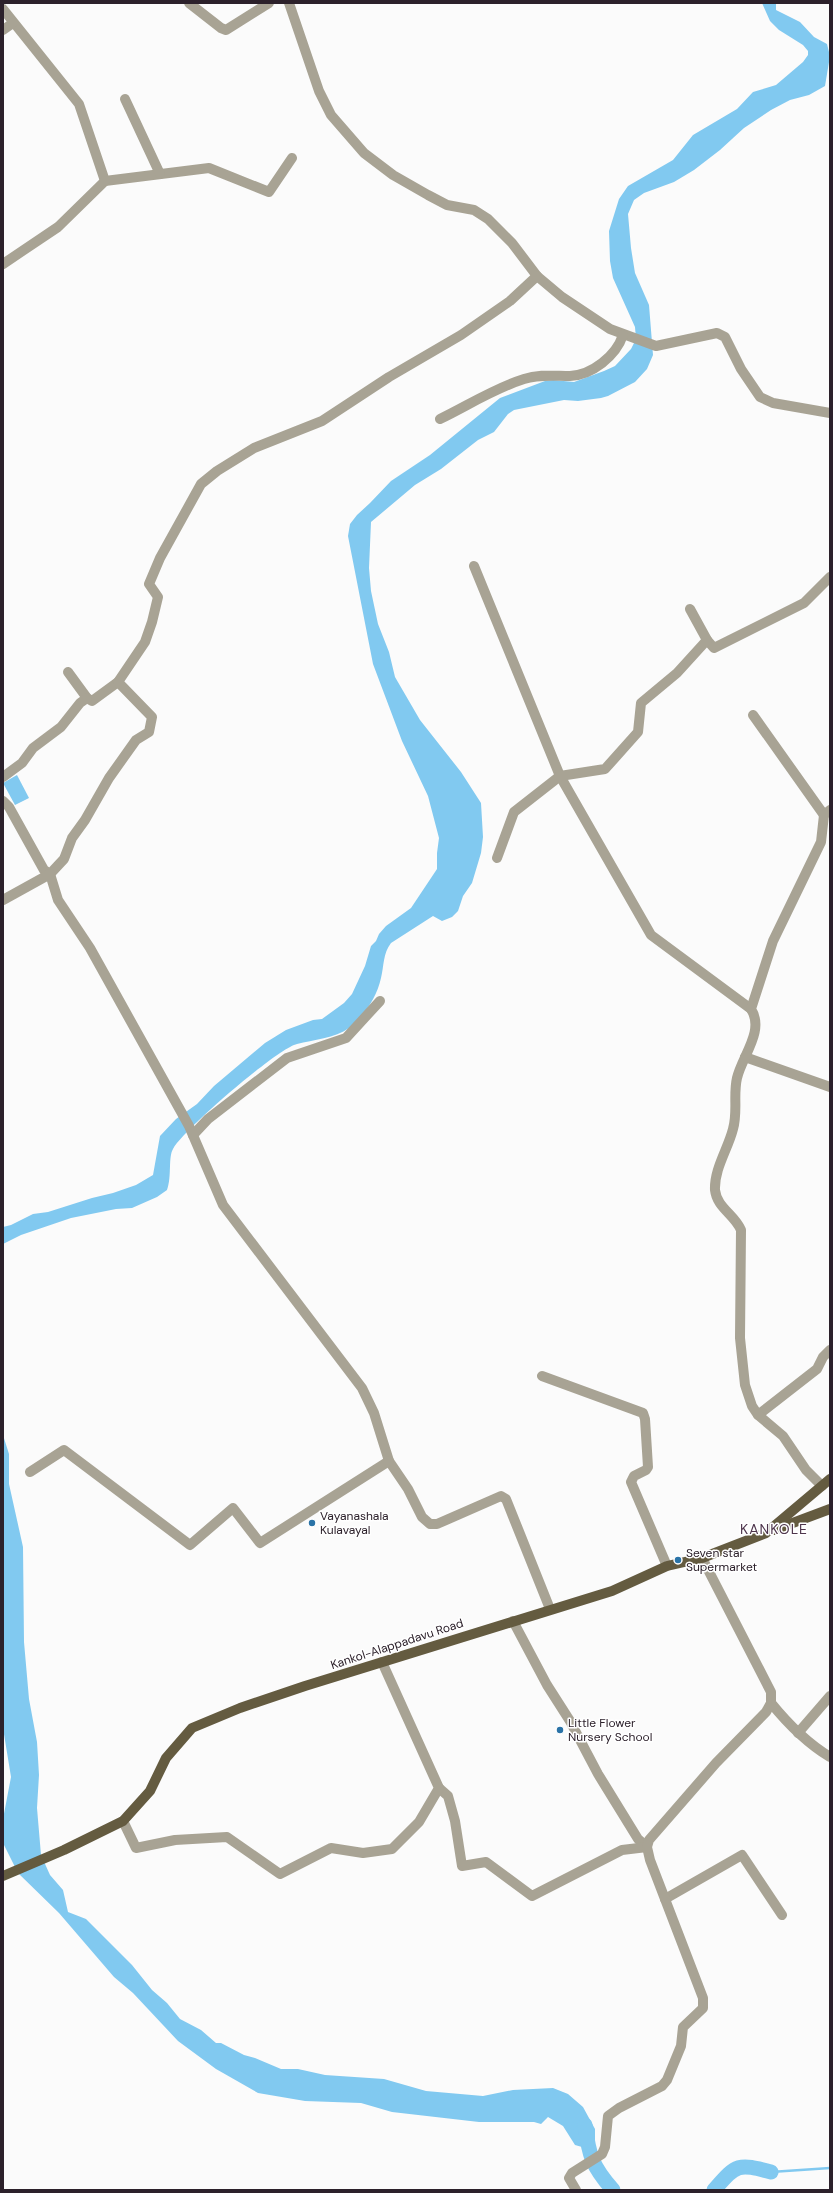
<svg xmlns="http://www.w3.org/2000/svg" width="833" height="2193" viewBox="0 0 833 2193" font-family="'DM Sans',sans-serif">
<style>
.water{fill:#81c9f0}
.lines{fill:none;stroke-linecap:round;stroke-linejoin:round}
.stream{stroke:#81c9f0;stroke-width:2.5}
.river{stroke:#81c9f0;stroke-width:15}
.minor{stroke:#a8a394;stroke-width:10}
.major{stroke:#645b40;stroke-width:10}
.poi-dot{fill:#2a73a7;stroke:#fff;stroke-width:1.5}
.labels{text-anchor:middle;stroke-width:3;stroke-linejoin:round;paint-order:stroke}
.poi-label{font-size:12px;fill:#2c212b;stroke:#fff;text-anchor:start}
.street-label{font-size:12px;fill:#2c212b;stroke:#fff}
.quarter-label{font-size:14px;letter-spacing:1px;fill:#4e354c;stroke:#fff}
</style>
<rect width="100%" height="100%" fill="#fbfbfb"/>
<g class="water">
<path d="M762,3H776V10L800,22L814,37L827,44L830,56L825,86L809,95L790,100L771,110L744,128L720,150L694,170L674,182L644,193L634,200L628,214L631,248L635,273L649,305L653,355L647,369L635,382L608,396L601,398L578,401L564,400L514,410L508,414L494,432L478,440L441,469L415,485L371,522L369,568L371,591L378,624L389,652L395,677L420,720L461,772L481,803L483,837L481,853L472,883L463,896L458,911L452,917L442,921L433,916L391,943C383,953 384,966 381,978C377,997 364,1016 349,1028C335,1038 313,1040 297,1044C278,1048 183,1130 173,1149C168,1157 172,1177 167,1190L157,1197L132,1208L116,1209L71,1218L21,1235L3,1244V1227L11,1225L33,1214L48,1212L92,1198L113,1193L136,1185L153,1175L160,1136L176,1119L197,1104L214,1086L265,1043L286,1030L313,1020L322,1019L344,1003L352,994L365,966L371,946L376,941L379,934L386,926L411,908L437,869V853L439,838L428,796L402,741L373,664L348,536L350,524L357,515L370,503L391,481L430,455L500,398L545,381L553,380L574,382L604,371L615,366L631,349L636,339L635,327L613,278L610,261L609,231L619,199L628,186L673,160L693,135L737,109L753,92L776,85L803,62L808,55V51L803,45L779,30L770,21Z"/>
<path d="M17,775L29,798L15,805L3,783Z"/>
<path d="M3,1435L9,1454V1484L23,1547L24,1642L29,1699L37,1742L39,1775L37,1808L41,1855L50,1875L63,1890L68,1912L86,1919L132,1965L152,1990L167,2003L180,2019L201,2030L216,2043H221L244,2055L255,2058L281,2069H298L325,2075L384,2079L426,2091L483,2096L513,2090L553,2088L568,2094L583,2107L595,2129V2141L593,2144L582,2147L575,2145L563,2126L548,2117L541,2124L534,2122H479L392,2112L361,2103L305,2101L258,2093L216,2069L178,2041L133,1993L114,1977L59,1913L18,1873L3,1843V1819L11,1777L3,1728Z"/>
</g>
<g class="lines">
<path class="stream" d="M771,2172L830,2168"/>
<g class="river">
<path d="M585,2125C589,2156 592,2166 613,2190"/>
<path d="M714,2190C737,2164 737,2163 771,2172"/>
</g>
<g class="minor">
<path d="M189,3L221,28L226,30L269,3"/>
<path d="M289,3L319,91L331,115L364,153L393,175L428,195L447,205L474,210L488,219L512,243L537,276L562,297L610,329L656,346L717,333L725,337L741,369L760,397L773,403L830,413"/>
<path d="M3,9L79,104L105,181L209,168L269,192L292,158"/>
<path d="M3,30L13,23"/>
<path d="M125,99L160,174"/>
<path d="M3,264L58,227L105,181"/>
<path d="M440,419C467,406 495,388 524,379C539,374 554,376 570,376C592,375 616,356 623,335"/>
<path d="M474,566L560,776L651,935L751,1009"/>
<path d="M707,640L714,648L804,603L830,577"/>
<path d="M68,672L87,698L92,701L118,682"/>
<path d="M753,715L824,815"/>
<path d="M3,777L22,763L33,748L61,727L80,703L87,698"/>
<path d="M3,801L9,807L44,870L50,874L64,859L72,838L85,820L109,778L136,740L149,732L152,717L118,682L145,642L152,622L158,597L149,584L160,558L201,484L217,471L254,448L322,421L389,377L461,335L510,301L537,276"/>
<path d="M497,858L514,812L560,776L605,769L638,732L641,703L677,673L707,640L690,609"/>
<path d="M3,900L50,874L58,900L90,948L189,1126L223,1205L362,1388L374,1413L389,1461L408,1489L422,1517L430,1524H437L501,1496L506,1499L550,1609"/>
<path d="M745,1057L830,1087"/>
<path d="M193,1135L208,1119L287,1058L346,1038L380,1001"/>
<path d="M542,1376L643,1413L645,1419L648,1467L646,1470L634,1476L631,1482L667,1566"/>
<path d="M758,1415L817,1369L823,1357L830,1350"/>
<path d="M30,1472L64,1450L190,1545L233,1508L260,1543L389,1461"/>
<path d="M822,1486L806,1470L783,1436L758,1415L752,1406L745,1385L740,1338L741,1230C734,1214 717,1208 715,1190C714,1169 728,1149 733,1129C738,1112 733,1095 737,1078C742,1056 765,1031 751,1009L773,941L821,842L824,815L830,810"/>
<path d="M513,1621L547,1685L570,1721L598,1774L638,1839L647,1847"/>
<path d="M771,1703C788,1724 807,1743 830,1757"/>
<path d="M798,1733L830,1696"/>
<path d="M439,1788L448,1796L455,1821L462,1866L486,1862L532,1896L622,1850L647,1847"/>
<path d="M123,1821L136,1848L175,1840L227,1837L280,1874L331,1848L363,1853L392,1849L419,1822L439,1788L382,1662"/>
<path d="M665,1899L742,1855L782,1915"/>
<path d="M576,2190L569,2178L572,2173L602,2154L605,2147L608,2116L619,2108L662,2086L667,2080L681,2046L683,2027L703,2008V1998L650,1860L647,1847L649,1840L716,1763L766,1712L771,1703V1692L702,1558"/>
</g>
<g class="major">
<path d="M774,1530L830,1509"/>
<path d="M3,1876L64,1850L123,1821L150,1791L166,1758L192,1728L240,1708L305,1686L612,1591L667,1566L702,1558L766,1533L830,1479"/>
</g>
</g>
<g class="poi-dot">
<circle cx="312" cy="1523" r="4"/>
<circle cx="678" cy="1560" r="4"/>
<circle cx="560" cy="1730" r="4"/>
</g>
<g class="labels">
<g class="poi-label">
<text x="320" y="1520">Vayanashala<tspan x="320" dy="14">Kulavayal</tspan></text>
<text x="686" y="1557">Seven star<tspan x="686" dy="14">Supermarket</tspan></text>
<text x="568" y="1727">Little Flower<tspan x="568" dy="14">Nursery School</tspan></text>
</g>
<g class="street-label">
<text transform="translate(397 1644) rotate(-18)" y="4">Kankol-Alappadavu Road</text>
</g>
<g class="quarter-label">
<text x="774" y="1534">KANKOLE</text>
</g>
</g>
<rect width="833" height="2193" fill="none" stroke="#2c212b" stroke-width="8"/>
</svg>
